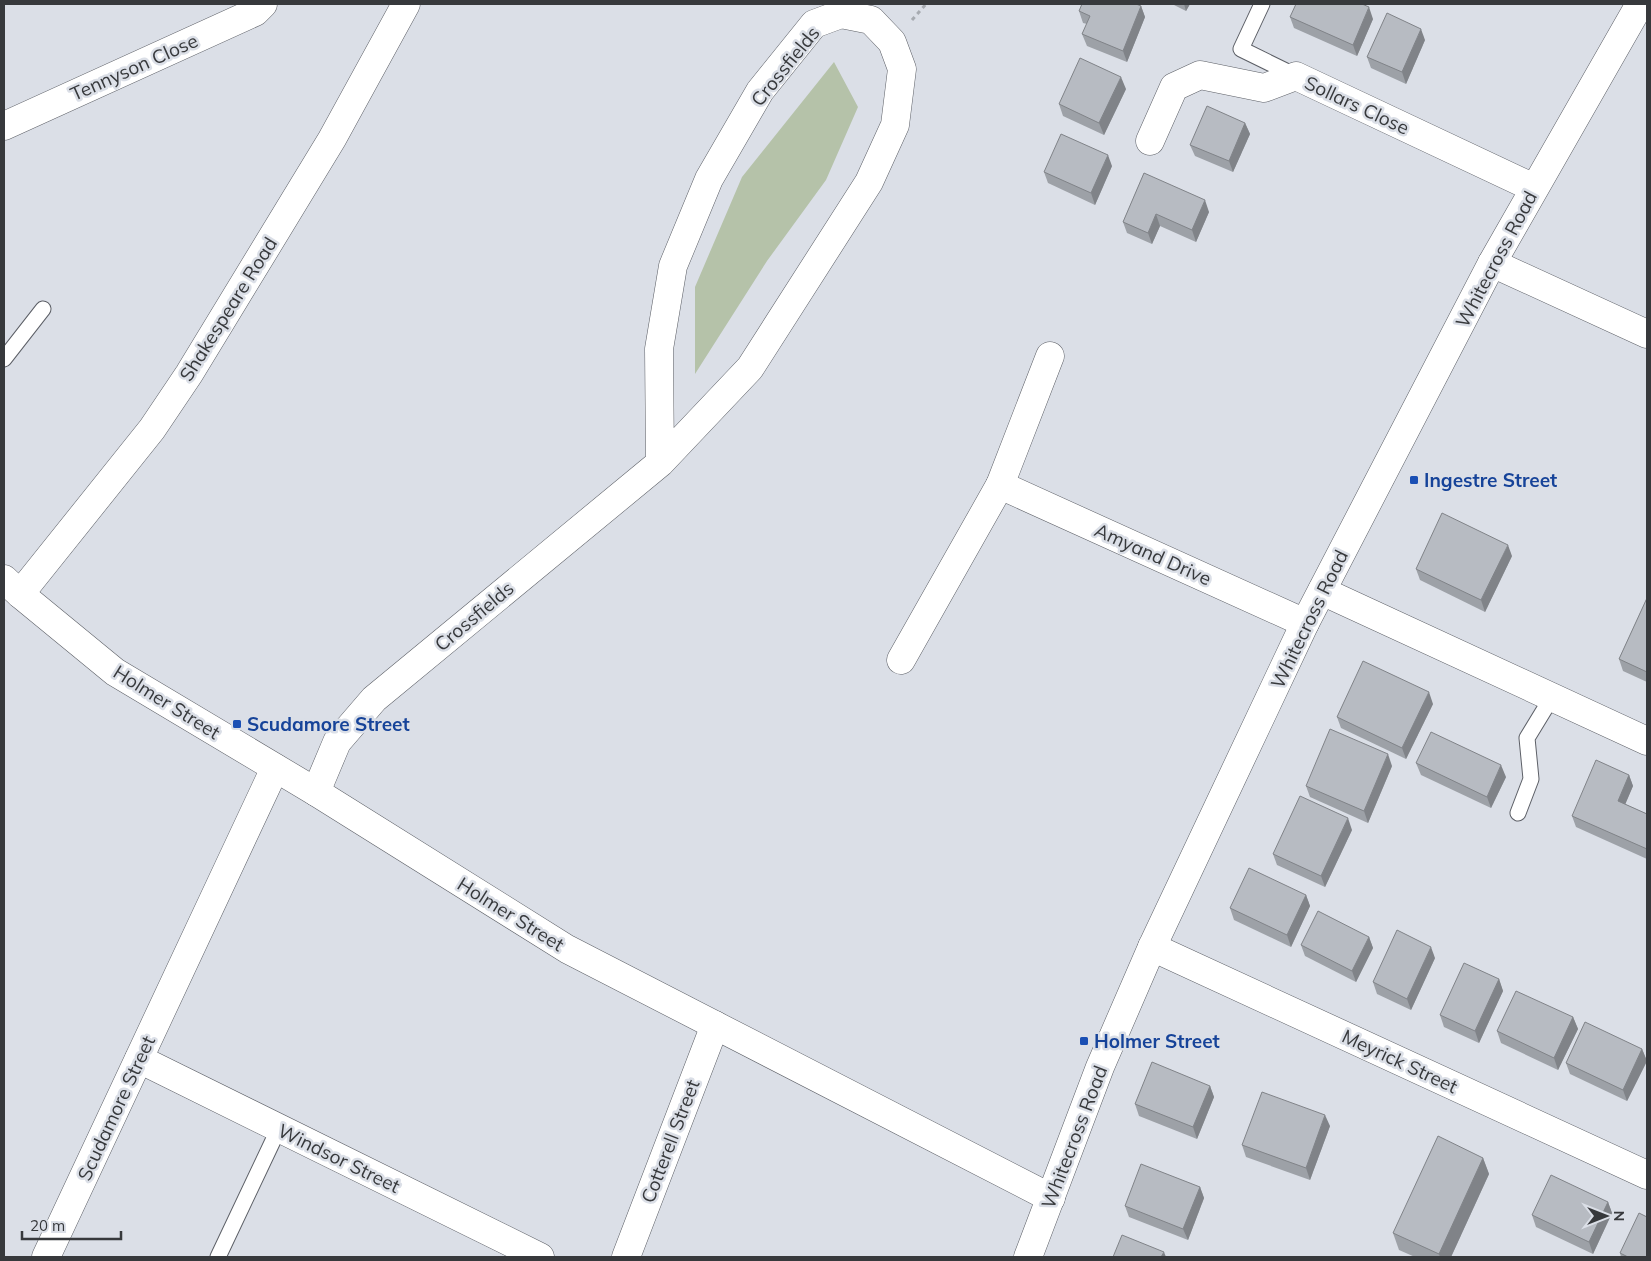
<svg xmlns="http://www.w3.org/2000/svg" width="1651" height="1261" viewBox="0 0 1651 1261" font-family="Mulish,sans-serif">
<style>
.green{fill:#b5c2a9}
.lines{fill:none;stroke-linecap:round;stroke-linejoin:round}
.service-casing{stroke:#5c5f66;stroke-width:17}
.minor-casing{stroke:#5c5f66;stroke-width:29}
.trunk-casing{stroke:#5c5f66;stroke-width:29}
.path{stroke:#a7abb1;stroke-width:3;stroke-dasharray:4 4;stroke-linecap:butt}
.service{stroke:#fff;stroke-width:15}
.minor{stroke:#fff;stroke-width:28}
.trunk{stroke:#fff;stroke-width:28}
.wall{fill:#9da1a7}
.shaded-wall{fill:#808388}
.building{fill:#b7bbc2;stroke:#808388}
.transit-dot{fill:#1a4fb4;stroke:#dbdfe7;stroke-width:2}
.labels{text-anchor:middle;stroke-width:5;stroke-linejoin:round;paint-order:stroke}
.street-label{font-size:19px;fill:#37393c;stroke:#dbdfe7}
.transit-label{font-size:19px;font-weight:bold;fill:#164399;stroke:#dbdfe7;text-anchor:start}
</style>
<rect width="100%" height="100%" fill="#dbdfe7"/>
<path class="green" d="M834,62L858,107L826,180L767,261L695,374V287L742,177Z"/>
<g class="lines">
<defs>
<g id="service">
<path d="M1262,4L1241,49L1296,76"/>
<path d="M4,359L43,309"/>
<path d="M1518,813L1531,779L1527,738L1552,697"/>
<path d="M218,1257L279,1128"/>
</g>
<g id="minor">
<path d="M4,126L255,12L263,4"/>
<path d="M1150,141L1174,87L1200,75L1264,88L1296,76L1534,188"/>
<path d="M1492,263L1647,334"/>
<path d="M1050,356L1000,485L1305,623"/>
<path d="M4,579L20,594L115,672L316,792L567,949L1051,1198"/>
<path d="M1322,591L1647,741"/>
<path d="M20,594L152,429L189,374L332,139L406,4"/>
<path d="M901,660L1000,485"/>
<path d="M316,792L337,742L374,699L660,463L750,368L869,182L895,125L902,69L892,42L871,20L841,14L814,24L760,91L709,179L673,266L659,349L660,463"/>
<path d="M1152,947L1647,1175"/>
<path d="M139,1059L540,1257"/>
<path d="M46,1257L275,768"/>
<path d="M626,1257L715,1025"/>
</g>
<path id="trunk" d="M1028,1257L1100,1067L1152,947L1305,623L1492,263L1640,4"/>
</defs>
<use href="#service" class="service-casing"/>
<use href="#minor" class="minor-casing"/>
<use href="#trunk" class="trunk-casing"/>
<path class="path" d="M912,20L926,4"/>
<use href="#service" class="service"/>
<use href="#minor" class="minor"/>
<use href="#trunk" class="trunk"/>
</g>
<g class="wall">
<path d="M1172,4H1190L1186,11Z"/>
<path d="M1141,6L1145,17L1127,62L1087,46L1082,34L1087,24L1083,23L1079,11Z"/>
<path d="M1290,17L1373,19L1357,56L1294,28Z"/>
<path d="M1425,40L1406,84L1371,68L1367,57Z"/>
<path d="M1126,89L1104,135L1063,116L1059,104Z"/>
<path d="M1245,123L1250,134L1233,172L1195,156L1190,145Z"/>
<path d="M1112,166L1095,205L1048,183L1044,172Z"/>
<path d="M1144,173L1209,212L1196,242L1160,226L1152,244L1127,233L1123,222Z"/>
<path d="M1512,556L1485,612L1420,580L1416,569Z"/>
<path d="M1647,598V682L1623,671L1619,659Z"/>
<path d="M1433,704L1406,759L1341,728L1337,717Z"/>
<path d="M1416,763L1506,777L1491,808L1421,775Z"/>
<path d="M1392,766L1368,823L1310,797L1306,786Z"/>
<path d="M1629,775L1633,786L1625,804L1647,814V859L1576,827L1572,816Z"/>
<path d="M1352,830L1325,887L1277,865L1273,854Z"/>
<path d="M1306,895L1310,906L1291,947L1234,920L1230,908Z"/>
<path d="M1369,937L1373,948L1356,982L1305,956L1301,945Z"/>
<path d="M1435,958L1411,1010L1377,994L1373,982Z"/>
<path d="M1499,979L1503,991L1479,1043L1444,1027L1440,1015Z"/>
<path d="M1573,1017L1578,1029L1558,1070L1501,1043L1497,1031Z"/>
<path d="M1642,1049L1647,1061L1627,1101L1570,1074L1566,1063Z"/>
<path d="M1210,1086L1214,1097L1197,1139L1139,1116L1135,1104Z"/>
<path d="M1330,1126L1310,1180L1246,1157L1242,1145Z"/>
<path d="M1483,1158L1489,1174L1451,1257H1415L1399,1250L1393,1233Z"/>
<path d="M1200,1187L1204,1198L1188,1240L1129,1217L1125,1206Z"/>
<path d="M1608,1202L1612,1213L1593,1254L1536,1227L1532,1215Z"/>
<path d="M1620,1253L1647,1257H1621Z"/>
</g>
<g class="shaded-wall">
<path d="M1184,4H1190L1186,11Z"/>
<path d="M1141,6L1145,17L1127,62L1123,51Z"/>
<path d="M1369,7L1373,19L1357,56L1353,45Z"/>
<path d="M1421,29L1425,40L1406,84L1402,72Z"/>
<path d="M1121,77L1126,89L1104,135L1099,123Z"/>
<path d="M1245,123L1250,134L1233,172L1229,161Z"/>
<path d="M1108,155L1112,166L1095,205L1091,193Z"/>
<path d="M1205,200L1209,212L1196,242L1192,230Z"/>
<path d="M1156,214L1160,226L1152,244L1148,233Z"/>
<path d="M1508,545L1512,556L1485,612L1481,600Z"/>
<path d="M1429,692L1433,704L1406,759L1402,748Z"/>
<path d="M1388,754L1392,766L1368,823L1364,811Z"/>
<path d="M1501,765L1506,777L1491,808L1487,797Z"/>
<path d="M1629,775L1633,786L1622,812L1618,801Z"/>
<path d="M1348,818L1352,830L1325,887L1321,876Z"/>
<path d="M1306,895L1310,906L1291,947L1287,935Z"/>
<path d="M1369,937L1373,948L1356,982L1352,971Z"/>
<path d="M1431,947L1435,958L1411,1010L1407,999Z"/>
<path d="M1499,979L1503,991L1479,1043L1475,1031Z"/>
<path d="M1573,1017L1578,1029L1558,1070L1554,1058Z"/>
<path d="M1642,1049L1647,1061L1627,1101L1623,1090Z"/>
<path d="M1210,1086L1214,1097L1197,1139L1193,1127Z"/>
<path d="M1325,1115L1330,1126L1310,1180L1306,1168Z"/>
<path d="M1483,1158L1489,1174L1451,1257H1440L1439,1254Z"/>
<path d="M1200,1187L1204,1198L1188,1240L1183,1229Z"/>
<path d="M1608,1202L1612,1213L1593,1254L1589,1242Z"/>
<path d="M1164,1252L1166,1257H1161Z"/>
</g>
<g class="building">
<path d="M1082,4H1136L1141,6L1123,51L1082,34L1090,16L1079,11Z"/>
<path d="M1296,4H1362L1369,7L1353,45L1290,17Z"/>
<path d="M1387,13L1421,29L1402,72L1367,57Z"/>
<path d="M1080,58L1121,77L1099,123L1059,104Z"/>
<path d="M1207,106L1245,123L1229,161L1190,145Z"/>
<path d="M1061,134L1108,155L1091,193L1044,172Z"/>
<path d="M1144,173L1205,200L1192,230L1156,214L1148,233L1123,222Z"/>
<path d="M1442,513L1508,545L1481,600L1416,569Z"/>
<path d="M1647,598V672L1619,659Z"/>
<path d="M1363,661L1429,692L1402,748L1337,717Z"/>
<path d="M1330,729L1388,754L1364,811L1306,786Z"/>
<path d="M1431,732L1501,765L1487,797L1416,763Z"/>
<path d="M1596,760L1629,775L1618,801L1647,814V849L1572,816Z"/>
<path d="M1300,796L1348,818L1321,876L1273,854Z"/>
<path d="M1249,868L1306,895L1287,935L1230,908Z"/>
<path d="M1318,911L1369,937L1352,971L1301,945Z"/>
<path d="M1397,930L1431,947L1407,999L1373,982Z"/>
<path d="M1464,963L1499,979L1475,1031L1440,1015Z"/>
<path d="M1516,991L1573,1017L1554,1058L1497,1031Z"/>
<path d="M1585,1022L1642,1049L1623,1090L1566,1063Z"/>
<path d="M1152,1062L1210,1086L1193,1127L1135,1104Z"/>
<path d="M1262,1092L1325,1115L1306,1168L1242,1145Z"/>
<path d="M1438,1136L1483,1158L1439,1254L1393,1233Z"/>
<path d="M1141,1164L1200,1187L1183,1229L1125,1206Z"/>
<path d="M1551,1175L1608,1202L1589,1242L1532,1215Z"/>
<path d="M1639,1213L1647,1217V1257H1628L1620,1253Z"/>
<path d="M1122,1235L1164,1252L1161,1257H1113Z"/>
</g>
<g class="transit-dot">
<rect x="1409" y="475" width="10" height="10" rx="2.5"/>
<rect x="232" y="719" width="10" height="10" rx="2.5"/>
<rect x="1079" y="1036" width="10" height="10" rx="2.5"/>
</g>
<g class="labels">
<g class="street-label">
<text transform="translate(785 66) rotate(-51)" y="7">Crossfields</text>
<text transform="translate(134 67) rotate(-24)" y="7">Tennyson Close</text>
<text transform="translate(1357 105) rotate(25)" y="7">Sollars Close</text>
<text transform="translate(1496 259) rotate(-62)" y="7">Whitecross Road</text>
<text transform="translate(228 309) rotate(-58)" y="7">Shakespeare Road</text>
<text transform="translate(1153 554) rotate(24)" y="7">Amyand Drive</text>
<text transform="translate(474 616) rotate(-40)" y="7">Crossfields</text>
<text transform="translate(1309 619) rotate(-64)" y="7">Whitecross Road</text>
<text transform="translate(167 702) rotate(32)" y="7">Holmer Street</text>
<text transform="translate(511 914) rotate(32)" y="7">Holmer Street</text>
<text transform="translate(1400 1061) rotate(25)" y="7">Meyrick Street</text>
<text transform="translate(116 1108) rotate(-65)" y="7">Scudamore Street</text>
<text transform="translate(1074 1137) rotate(-69)" y="7">Whitecross Road</text>
<text transform="translate(670 1141) rotate(-69)" y="7">Cotterell Street</text>
<text transform="translate(339 1158) rotate(26)" y="7">Windsor Street</text>
</g>
<g class="transit-label">
<text x="1424" y="487">Ingestre Street</text>
<text x="247" y="731">Scudamore Street</text>
<text x="1094" y="1048">Holmer Street</text>
</g>
</g>
<rect width="1651" height="1261" fill="none" stroke="#37393c" stroke-width="10"/>
<g transform="translate(1606 1216) rotate(90)" stroke="#dbdfe7" stroke-width="4" paint-order="stroke">
<path d="M0-4L9 19L0 12L-9 19Z" fill="#37393c"/>
<text y="-8" font-size="14" font-weight="bold" text-anchor="middle" fill="#37393c">N</text>
</g>
<path d="M22 1231v8h99v-8" fill="none" stroke="#37393c" stroke-width="2.5"/>
<text x="30" y="1231" font-size="15" fill="#37393c" stroke="#dbdfe7" stroke-width="4" paint-order="stroke">20 m</text>
</svg>
